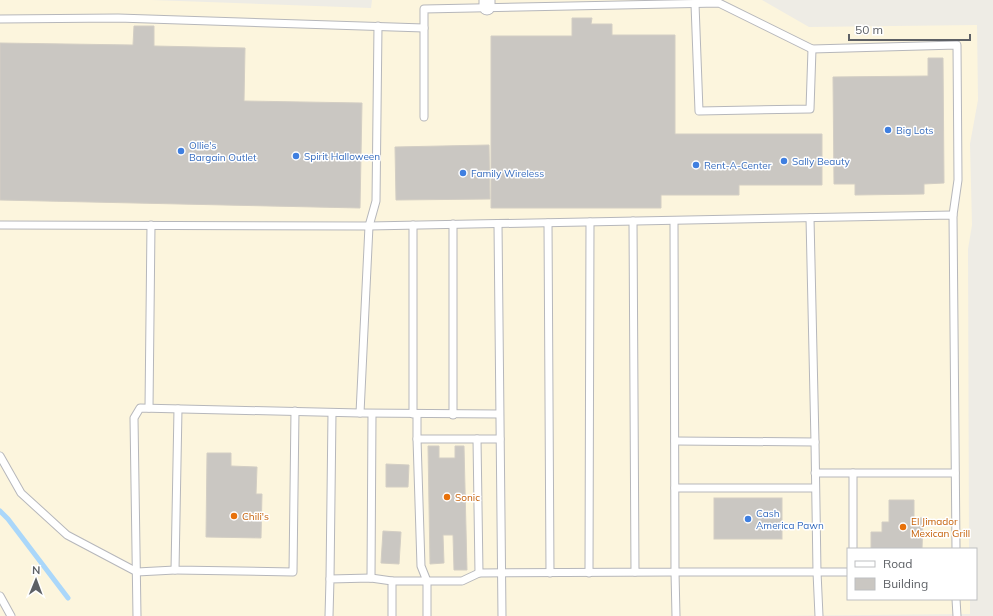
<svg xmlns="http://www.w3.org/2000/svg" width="993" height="616" viewBox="0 0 993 616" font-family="Mulish,sans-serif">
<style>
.commercial{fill:#fcf5dd}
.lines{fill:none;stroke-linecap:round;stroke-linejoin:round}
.stream{stroke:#aad7fa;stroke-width:5}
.building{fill:#cac7c2;stroke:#d3cec4}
.service-casing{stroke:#b6b7bb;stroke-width:9}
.minor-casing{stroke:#b6b7bb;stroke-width:17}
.service{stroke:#fff;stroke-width:7}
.minor{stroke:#fff;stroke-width:15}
.shop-dot{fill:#3f7fe0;stroke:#fff;stroke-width:1.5}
.food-dot{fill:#e8710a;stroke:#fff;stroke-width:1.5}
.labels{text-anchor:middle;stroke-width:3;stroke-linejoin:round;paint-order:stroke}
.shop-label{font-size:10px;fill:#366cbe;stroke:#fff;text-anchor:start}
.food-label{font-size:10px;fill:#c56008;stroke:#fff;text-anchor:start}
</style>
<rect width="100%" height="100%" fill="#eeece5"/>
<path class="commercial" d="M0,0H151L371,8L372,0H762L809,27L977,25L978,100L970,144L972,225L968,249L969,549H848V599H970V614L754,616H0Z"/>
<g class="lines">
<path class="stream" d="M0,511L8,519L68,598"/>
</g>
<g class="building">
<path d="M572,18H592L591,24H612V35H675V134H822V185H739V195H661V208H491V36H572Z"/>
<path d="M134,26H154V46L245,48L244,101L362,103L360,208L0,200V43L133,45Z"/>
<path d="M928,58H943L944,183L924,184V194L855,195V184H834L833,77L928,76Z"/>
<path d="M489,145L490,199L396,200L395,147Z"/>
<path d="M428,446H439V458H455V446H464L467,570H454L453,535H443L444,563L430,564Z"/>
<path d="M207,453H231V466L257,467L256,494H262L261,538L206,537Z"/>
<path d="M386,464L409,465L408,487H386Z"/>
<rect x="714" y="498" width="68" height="41"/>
<path d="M889,500H914V518H923L922,549H871V532H882V522H889Z"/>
<path d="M383,531L401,532L399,564L381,563Z"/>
</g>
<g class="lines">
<defs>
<g id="service">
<path d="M695,4L699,111L810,109L812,49"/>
<path d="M0,19L118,18L424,28"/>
<path d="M424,117V9L719,3L812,49L957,45L958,180L953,215"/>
<path d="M810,218L815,442"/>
<path d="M633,221L635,572"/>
<path d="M548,223L550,573"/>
<path d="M453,224V415"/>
<path d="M498,224L502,616"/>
<path d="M0,225L369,226L953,215L956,549"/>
<path d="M413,225V414"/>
<path d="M149,408L151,225"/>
<path d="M178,409L175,570L293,572L295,411"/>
<path d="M360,413L499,414"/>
<path d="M417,414V439H500"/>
<path d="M477,439L479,573"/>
<path d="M675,441L815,442L817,572H848"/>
<path d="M0,456L21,493L67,535L137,572L175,570"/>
<path d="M815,473H955"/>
<path d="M675,488H815"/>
<path d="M853,549V473"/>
<path d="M589,573L590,222"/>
<path d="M371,578L372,414"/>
<path d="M330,579L332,413"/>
<path d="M392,581H427L421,566L417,439"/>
<path d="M0,596L11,616"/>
<path d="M956,599L957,616"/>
<path d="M137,616L134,418L140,408L360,413L369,226L376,201L378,26"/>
<path d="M329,616L330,579L371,578L392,581V616"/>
<path d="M427,616V581H462L479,573L675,572L674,221"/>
<path d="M676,616L675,572H817L819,616"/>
</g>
<path id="minor" d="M487,7V0"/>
</defs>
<use href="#service" class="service-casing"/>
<use href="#minor" class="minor-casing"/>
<use href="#service" class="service"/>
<use href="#minor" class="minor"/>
</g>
<g class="shop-dot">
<circle cx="888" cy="130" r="4"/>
<circle cx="181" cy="151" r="4"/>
<circle cx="296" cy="156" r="4"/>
<circle cx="784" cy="161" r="4"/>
<circle cx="696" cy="165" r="4"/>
<circle cx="463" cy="173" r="4"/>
<circle cx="748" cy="519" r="4"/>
</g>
<g class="food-dot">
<circle cx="447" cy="497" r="4"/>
<circle cx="234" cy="516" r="4"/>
<circle cx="903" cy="527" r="4"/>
</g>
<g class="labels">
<g class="shop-label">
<text x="896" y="134">Big Lots</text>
<text x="189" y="149">Ollie's<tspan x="189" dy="12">Bargain Outlet</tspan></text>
<text x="304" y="160">Spirit Halloween</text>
<text x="792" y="165">Sally Beauty</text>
<text x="704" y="169">Rent-A-Center</text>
<text x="471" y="177">Family Wireless</text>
<text x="756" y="517">Cash<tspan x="756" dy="12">America Pawn</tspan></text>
</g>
<g class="food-label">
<text x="455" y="501">Sonic</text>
<text x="242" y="520">Chili's</text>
<text x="911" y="525">El Jimador<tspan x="911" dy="12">Mexican Grill</tspan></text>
</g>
</g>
<rect x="847" y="548" width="130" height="52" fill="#ffffff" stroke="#bebfc1"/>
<rect x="855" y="561" width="20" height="6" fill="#ffffff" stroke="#bebfc1"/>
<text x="883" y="568" font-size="12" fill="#5d6065">Road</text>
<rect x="855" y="578" width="20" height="12" fill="#cac7c2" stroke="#bebfc1"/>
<text x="883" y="588" font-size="12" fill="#5d6065">Building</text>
<g transform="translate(36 580) rotate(1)" stroke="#ffffff" stroke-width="3" paint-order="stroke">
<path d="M0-3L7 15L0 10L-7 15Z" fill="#5d6065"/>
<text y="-6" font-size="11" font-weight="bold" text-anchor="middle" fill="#5d6065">N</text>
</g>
<path d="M849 34v6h121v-6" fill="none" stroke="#5d6065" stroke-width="2"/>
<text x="855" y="34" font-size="12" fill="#5d6065" stroke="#ffffff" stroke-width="3" paint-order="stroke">50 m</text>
</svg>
